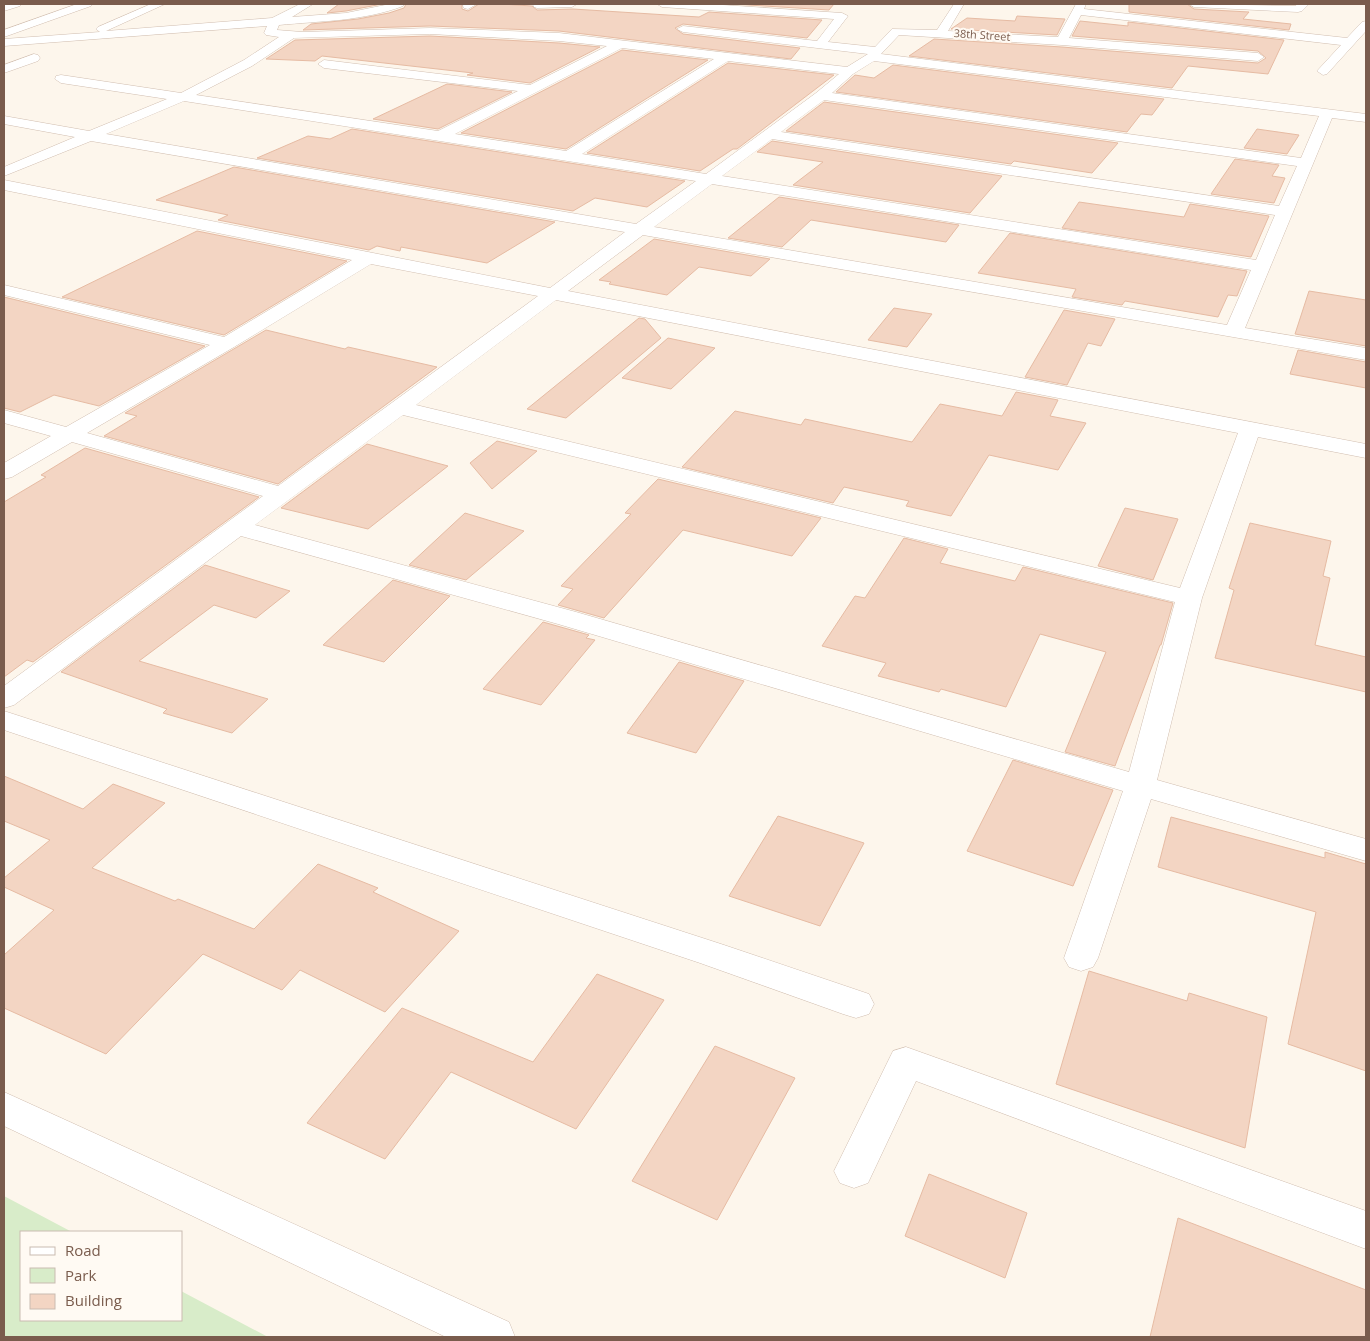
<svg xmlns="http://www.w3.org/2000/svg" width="1370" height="1341" viewBox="0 0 1370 1341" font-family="'Open Sans',sans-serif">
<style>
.green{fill:#d8ecc9}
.building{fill:#f3d5c3;stroke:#e6bba3}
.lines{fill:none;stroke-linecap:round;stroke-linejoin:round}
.lane-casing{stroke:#d1beb0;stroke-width:1}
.street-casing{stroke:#d1beb0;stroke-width:1}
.lane{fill:#fff;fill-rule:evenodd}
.street{fill:#fff;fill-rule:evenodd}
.labels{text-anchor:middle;stroke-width:4;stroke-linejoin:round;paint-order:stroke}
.far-street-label{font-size:11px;fill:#7a5c4d;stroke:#fffaf3}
</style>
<rect width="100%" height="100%" fill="#fdf6ec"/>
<path class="green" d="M4,1196L72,1232H21V1320H181V1291L268,1337H4Z"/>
<g class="building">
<path d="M339,4H382L346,11L327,13Z"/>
<path d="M406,4H462V9L468,11L479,4H501L532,6L537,10L573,9L699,17L709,12L822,20L807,38L683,24L675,28L683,34L800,48L791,59L559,31L430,26L303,30L311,24L358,19L389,13L404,8Z"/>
<path d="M732,4H834L829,10Z"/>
<path d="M1129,4H1187L1194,9L1249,12L1243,19L1291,24L1289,30L1129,12Z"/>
<path d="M1017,16L1065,19L1057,35L951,29L967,18L1015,21Z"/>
<path d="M1080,21L1128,26V22L1284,40L1268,74L1188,66L1172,88L909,56L934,39L1062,47L1258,63L1266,58L1258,51L1072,36Z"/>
<path d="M430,36L559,43L600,47L530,83L467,75L473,73L322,56L315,61L266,59L295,40Z"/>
<path d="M622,50L708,60L566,149L461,133Z"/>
<path d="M728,63L834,75L737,149H733L700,171L587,153Z"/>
<path d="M893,65L1164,99L1152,115L1141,114L1127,132L836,92L855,75L874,78Z"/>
<path d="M447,84L512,92L438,129L373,119Z"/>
<path d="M824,102L1118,143L1092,173L1014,161L1011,164L786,131Z"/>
<path d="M352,129L685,181L647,207L595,198L573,211L257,158L308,136L330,139Z"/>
<path d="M1257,129L1299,135L1287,154L1244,148Z"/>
<path d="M772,141L1002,176L970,213L793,185L823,162L757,152Z"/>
<path d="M1235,159L1279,165L1272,176L1285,178L1274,203L1211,194Z"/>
<path d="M234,167L555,222L487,263L401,247L400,251L377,246L369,250L218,220L228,215L156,200Z"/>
<path d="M779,197L959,225L946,242L811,220L782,247L728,238Z"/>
<path d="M1079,202L1184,217L1190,204L1269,216L1251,257L1062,228Z"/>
<path d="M197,231L347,261L224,335L62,297Z"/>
<path d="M1010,233L1247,271L1237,296L1228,295L1218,317L1125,301L1122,305L1072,297L1076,289L978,273Z"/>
<path d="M654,239L770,259L751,276L699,267L667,295L609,284L611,282L599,280Z"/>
<path d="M1309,291L1366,300V346L1295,334Z"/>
<path d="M4,297L205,346L99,406L54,395L20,412L4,408Z"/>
<path d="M894,308L932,314L907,347L868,340Z"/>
<path d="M1064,310L1115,319L1101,346L1088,343L1067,385L1025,377Z"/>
<path d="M639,318L645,319L661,338L566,418L527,409Z"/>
<path d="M266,330L345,349L348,347L437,367L278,484L104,436L137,416L125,413Z"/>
<path d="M668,338L715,348L671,389L622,378Z"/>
<path d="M1298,350L1366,362V388L1290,374Z"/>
<path d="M1016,392L1058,400L1050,416L1086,423L1058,470L989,455L951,516L906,506L909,501L844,487L833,503L682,467L735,411L801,425L805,419L912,442L940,404L1002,416Z"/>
<path d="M497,441L537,451L492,489L470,463Z"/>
<path d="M367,444L448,466L368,529L281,508Z"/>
<path d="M85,448L259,497L33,662L27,660L4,677V502L46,477L41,475Z"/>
<path d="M658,479L821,518L792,556L683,530L604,618L558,605L573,589L561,586L631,514L625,513Z"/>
<path d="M1125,508L1178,519L1153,580L1098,566Z"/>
<path d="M465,513L524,531L466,580L409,565Z"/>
<path d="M1250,523L1331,541L1323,576L1330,578L1315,645L1366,657V692L1215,658L1234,590L1229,588Z"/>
<path d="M904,538L948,549L940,563L1015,581L1023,567L1173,603L1161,645H1160L1115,766L1065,752L1106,652L1040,634L1006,707L941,689L939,692L878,676L886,663L822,646L855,596L865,598Z"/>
<path d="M205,565L290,591L256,618L214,605L139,661L268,699L232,733L163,713L167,709L61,672Z"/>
<path d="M393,580L450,596L384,662L323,645Z"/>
<path d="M543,622L589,635L586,638L595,640L541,705L483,689Z"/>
<path d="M679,662L744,681L696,753L627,733Z"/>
<path d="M1013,760L1113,790L1073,886L967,851Z"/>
<path d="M4,776L83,809L113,784L165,803L92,868L175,901L178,899L254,929L318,864L378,888L373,892L459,931L385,1012L300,970L282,990L203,954L106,1054L4,1008V955L54,910L4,887V878L50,840L4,821Z"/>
<path d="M778,816L864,843L820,926L729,896Z"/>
<path d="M1171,817L1325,858V852L1366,864V1071L1288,1044L1316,912L1158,867Z"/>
<path d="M1089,971L1187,1001L1189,993L1267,1017L1245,1148L1056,1084Z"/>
<path d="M597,974L664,1000L576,1129L451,1072L385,1159L307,1123L402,1008L533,1062Z"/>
<path d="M715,1046L795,1078L717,1220L632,1181Z"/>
<path d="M929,1174L1027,1213L1005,1278L905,1236Z"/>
<path d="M1178,1218L1366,1290V1337H1150Z"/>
</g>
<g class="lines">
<defs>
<path id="lane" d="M533,4H577L572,7L537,8L534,7Z"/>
<g id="street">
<path d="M4,4H21L20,6L4,11Z"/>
<path d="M77,4H92L91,6L4,37V30Z"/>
<path d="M151,4H165L106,31L272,18L300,4H313L292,17L346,13L390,4H404L403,6C364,21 320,21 279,25L277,30L302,32L430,28L559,33L847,67L868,54L683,32L677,29L683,26L817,41L834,19L662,7L657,4H708L842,13L848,16L828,42L875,47L892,29L937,30L954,4H964L948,31L1058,37L1076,4H1086L1084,9L1347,38L1362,22L1366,21V31L1327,74L1323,75L1317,71L1341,45L1081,15L1069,38L1258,53L1264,57L1258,61L1062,45L899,35L881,54L1366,114V122L1332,118L1245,328L1366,348V360L643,235L568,291L1366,444V458L1258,437L1202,598L1157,780L1366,839V861L1151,799L1098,958L1093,967L1081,971L1069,967L1064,958L1123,791L558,624L241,536L14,705L4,708V686L263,496L72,442L12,477L4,479V463L51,436L4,423V410L66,427L210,345L4,295V285L224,337L352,260L4,190V180L550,288L625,232L91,141L4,176V167L75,137L4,124V116L89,131L167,99L61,83L55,79L56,76L61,75L181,93L244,60L279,37L266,35L264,33L267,26L4,46V39L100,32L96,29L98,27ZM430,34L559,41L607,46L530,85L324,60L318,64L324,68L518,91L438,131L196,95L252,66L294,38ZM622,48L714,59L566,151L455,134ZM728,61L839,74L816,93L706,174L582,154ZM874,61L1319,116L1301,158L832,93L853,74ZM824,100L1297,166L1279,206L781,132ZM184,101L696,181L636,224L106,134ZM772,139L1275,215L1256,260L722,176ZM712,184L1251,270L1227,325L654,227ZM371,264L538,296L278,486L87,433L234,347ZM556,300L1238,433L1180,588L416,405ZM403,415L1175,602L1129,772L576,612L255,525Z"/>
<path d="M464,4H477L468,9L464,8L463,6Z"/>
<path d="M1189,4L1295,6L1298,4H1309L1302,11L1298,12L1194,7Z"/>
<path d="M34,54L38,55L40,58L38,61L4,73V65Z"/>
<path d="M4,711L724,945L869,994L874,1004L869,1014L856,1018L843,1014L700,963L4,730Z"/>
<path d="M906,1047L1366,1211V1249L916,1081L868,1183L854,1188L840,1183L834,1171L840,1159L893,1051Z"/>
<path d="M4,1092L509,1322L515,1337H446L4,1126Z"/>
</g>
</defs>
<use href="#lane" class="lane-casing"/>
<use href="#street" class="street-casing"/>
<use href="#lane" class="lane"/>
<use href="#street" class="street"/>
</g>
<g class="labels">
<g class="far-street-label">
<text transform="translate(982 35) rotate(4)" y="4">38th Street</text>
</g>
</g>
<rect width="1370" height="1341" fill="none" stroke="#7a5c4d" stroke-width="10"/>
<rect x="20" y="1231" width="162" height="90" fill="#fffaf3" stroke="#cabbb1"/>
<rect x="30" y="1247" width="25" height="8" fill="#ffffff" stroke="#cabbb1"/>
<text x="65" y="1256" font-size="15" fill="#7a5c4d">Road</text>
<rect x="30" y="1268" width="25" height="15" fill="#d8ecc9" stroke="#cabbb1"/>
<text x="65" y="1281" font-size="15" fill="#7a5c4d">Park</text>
<rect x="30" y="1294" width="25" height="15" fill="#f3d5c3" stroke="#cabbb1"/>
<text x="65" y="1306" font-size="15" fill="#7a5c4d">Building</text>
</svg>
